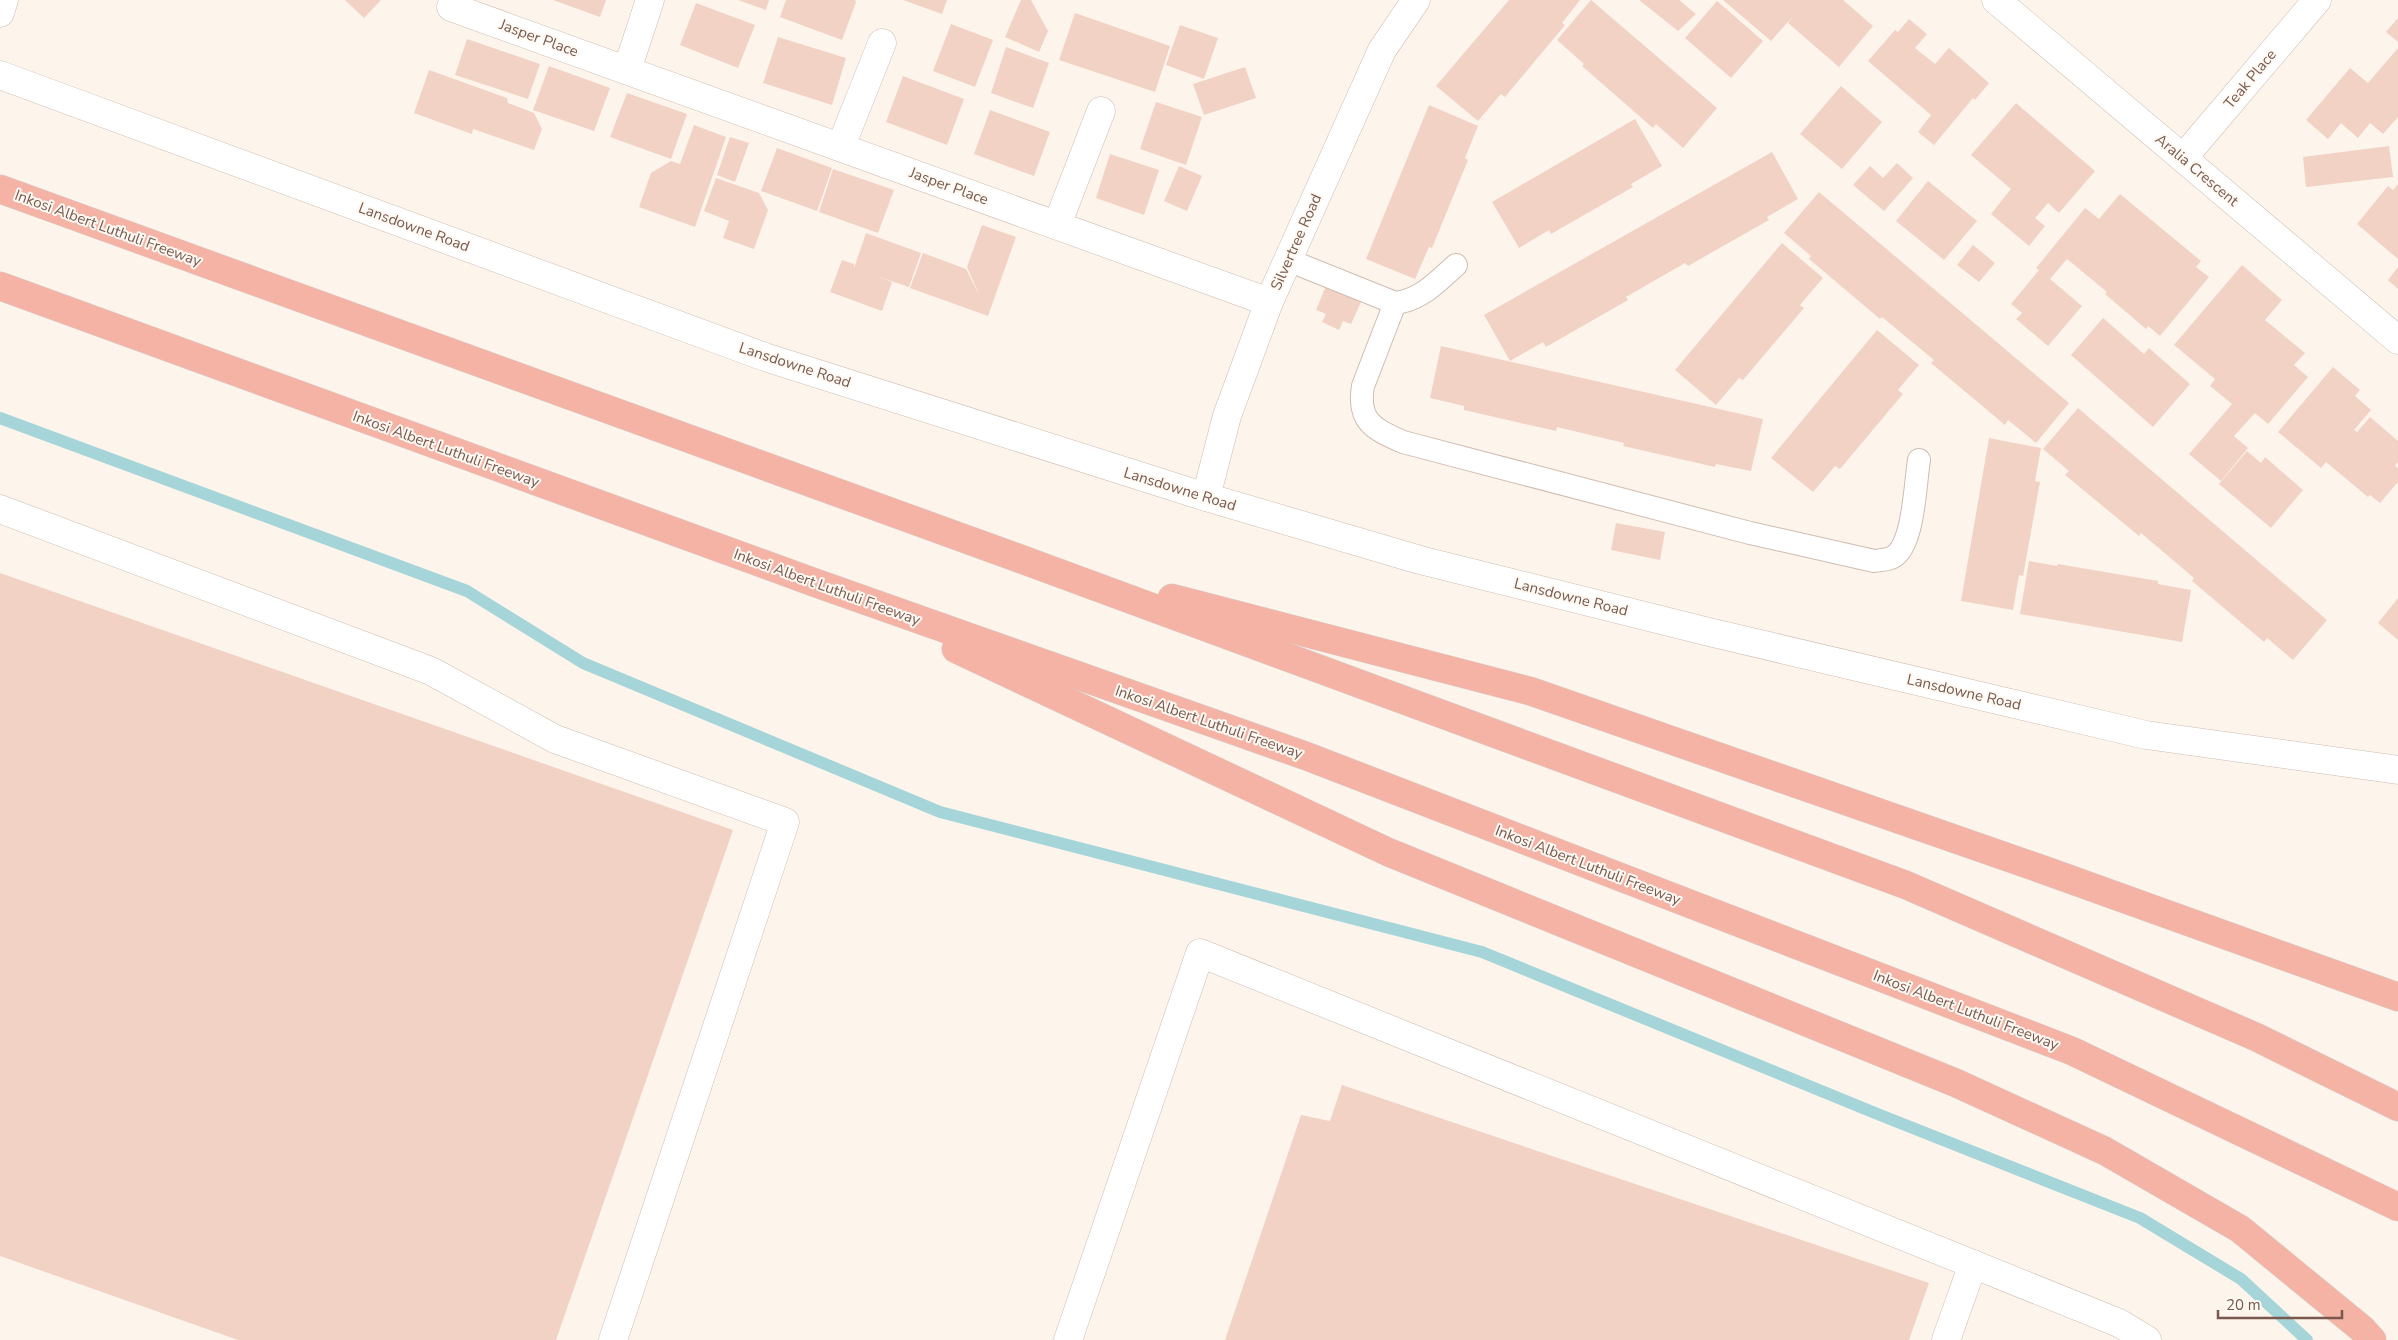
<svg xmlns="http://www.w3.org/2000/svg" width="2398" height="1340" viewBox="0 0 2398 1340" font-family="'Nunito Sans',sans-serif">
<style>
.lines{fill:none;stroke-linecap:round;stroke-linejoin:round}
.stream{stroke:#a6d5d9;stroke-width:12}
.building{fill:#f2d2c4}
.lane-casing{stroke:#d0bbb1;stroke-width:24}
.street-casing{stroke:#d0bbb1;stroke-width:29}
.highway-casing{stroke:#d9d1cd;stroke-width:29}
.lane{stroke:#fff;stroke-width:22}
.street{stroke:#fff;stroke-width:28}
.highway{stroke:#f5b3a5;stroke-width:28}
.labels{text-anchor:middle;stroke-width:4;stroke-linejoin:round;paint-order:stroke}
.street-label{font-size:15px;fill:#79594e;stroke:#fff9f3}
</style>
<rect width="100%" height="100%" fill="#fdf5ec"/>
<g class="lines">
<path class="stream" d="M0,418L467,591L583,663L940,812L1482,952L1880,1115L2140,1218L2241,1279L2307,1340"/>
</g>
<g class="building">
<path d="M345,0H381L364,18Z"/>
<path d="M553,0H606L600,17Z"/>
<path d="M738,0H769L766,10Z"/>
<path d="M786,0H855L856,2L842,40L780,17Z"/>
<path d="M903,0H947L942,14Z"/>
<path d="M1021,0H1031L1048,31L1039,52L1005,37Z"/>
<path d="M1509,0H1580L1562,23L1565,25L1505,97L1501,94L1478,121L1436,86Z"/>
<path d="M1591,0L1717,108L1683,148L1656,124L1653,128L1582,66L1584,64L1557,40Z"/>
<path d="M1639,0H1679L1696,14L1678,31Z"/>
<path d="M1723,0H1843L1873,26L1839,67L1788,23L1794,15L1771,41Z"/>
<path d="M1717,1L1763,41L1731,78L1685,38Z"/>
<path d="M696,3L755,25L738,68L680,45Z"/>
<path d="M1075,13L1170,46L1155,92L1059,60Z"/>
<path d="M2398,18V42L2386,32Z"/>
<path d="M1909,19L1927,34L1915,48L1935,64L1949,48L1989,83L1975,100L1973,98L1934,145L1918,132L1931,115L1868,61L1895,30L1898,32Z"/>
<path d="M951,24L993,40L975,87L933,71Z"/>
<path d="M1180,25L1218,38L1204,79L1166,65Z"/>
<path d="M778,37L846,58L832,105L763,83Z"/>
<path d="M467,39L540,64L528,99L455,75Z"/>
<path d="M1006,47L1049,63L1033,108L991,93Z"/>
<path d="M2398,48V117L2383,134L2370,123L2358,138L2341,123L2328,139L2306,120L2350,68L2368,83Z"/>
<path d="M549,66L610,88L594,131L533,110Z"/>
<path d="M1245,67L1256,98L1204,115L1193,84Z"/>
<path d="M429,70L507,98L508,103L534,113L542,129L534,150L473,129L472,134L414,113Z"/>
<path d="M903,76L964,99L947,145L886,122Z"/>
<path d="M1841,86L1882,122L1842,169L1800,134Z"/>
<path d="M627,93L687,114L671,159L610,137Z"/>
<path d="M1156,102L1202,117L1186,165L1140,149Z"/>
<path d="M2016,103L2095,171L2059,213L2048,203L2035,218L2045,226L2029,246L1991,214L2011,189L1971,155Z"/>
<path d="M1429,105L1478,126L1465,158L1468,160L1432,248L1429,247L1415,279L1366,259Z"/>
<path d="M990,110L1050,132L1034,176L974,154Z"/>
<path d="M1635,119L1662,166L1631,184L1633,187L1551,234L1549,230L1519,248L1492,202Z"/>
<path d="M694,125L726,137L695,227L639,207L651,173L671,161L680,164Z"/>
<path d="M730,137L749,143L735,182L717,175Z"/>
<path d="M2389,146L2393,177L2306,187L2303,157Z"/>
<path d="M777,148L832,168L817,211L761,191Z"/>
<path d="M1772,152L1798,199L1767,217L1769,220L1688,266L1685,263L1626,297L1628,300L1546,347L1543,342L1510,361L1484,315Z"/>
<path d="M1110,154L1159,170L1144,215L1096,198Z"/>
<path d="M1897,163L1913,178L1884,211L1853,185L1870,166L1883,178Z"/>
<path d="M1179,166L1202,176L1187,211L1164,201Z"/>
<path d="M833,169L894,190L878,233L819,212Z"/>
<path d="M716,178L759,193L768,210L754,249L723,238L729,221L704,211Z"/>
<path d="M1928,181L1977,221L1944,260L1896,221Z"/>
<path d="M2398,184V259L2357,224L2388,186L2393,190Z"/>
<path d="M1819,192L2069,403L2036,443L2008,420L2005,425L1931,363L1934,360L1882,317L1880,319L1809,259L1811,256L1784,233Z"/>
<path d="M2120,194L2201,261L2196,267L2209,277L2160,336L2148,326L2146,329L2105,294L2107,292L2067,259L2050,279L2082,306L2048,346L2016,319L2022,313L2011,304L2039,270L2036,268L2085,208L2099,219Z"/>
<path d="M982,225L1016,237L988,316L910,288L923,253L966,269L980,297L967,267Z"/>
<path d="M866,233L921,253L909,287L876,276L892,282L882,311L830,292L842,260L854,264V268Z"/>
<path d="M1782,243L1823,278L1800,305L1804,308L1743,380L1739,378L1716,405L1675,370Z"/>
<path d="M1973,245L1995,263L1979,282L1957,265Z"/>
<path d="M2242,265L2282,300L2265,320L2305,353L2294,365L2308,377L2268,424L2255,413L2234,436L2248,448L2221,481L2189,454L2232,404L2210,386L2215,379L2174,345Z"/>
<path d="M2398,267V289L2388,280Z"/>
<path d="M1326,286L1361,302L1351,324L1343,321L1339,330L1322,322L1326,314L1316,310Z"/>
<path d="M2103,318L2144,354L2149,348L2190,384L2153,427L2071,355Z"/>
<path d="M1877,330L1919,365L1898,390L1903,394L1840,469L1835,466L1813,492L1771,458Z"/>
<path d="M1441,346L1763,419L1751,471L1716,464L1715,467L1623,446L1624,443L1557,427L1556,431L1464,410V406L1430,398Z"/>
<path d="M2333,367L2360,390L2355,396L2371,410L2354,430L2357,432L2370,417L2398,441V462L2395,466L2398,468V482L2380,503L2370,495L2368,497L2326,462L2321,468L2278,432Z"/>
<path d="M2078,408L2327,620L2293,660L2267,638L2264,642L2192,581L2194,578L2141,533L2139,536L2065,475L2069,471L2043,449Z"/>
<path d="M1989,438L2041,448L2035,481L2040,482L2023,576L2019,575L2013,610L1961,601Z"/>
<path d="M2247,451L2261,463L2265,457L2303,490L2271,528L2219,484Z"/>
<path d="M1616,523L1665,532L1660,560L1611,550Z"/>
<path d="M2029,561L2057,566L2058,564L2158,581V584L2191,590L2182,642L2020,614Z"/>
<path d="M0,573L733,830L556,1340H238L0,1256Z"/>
<path d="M2398,598V640L2378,623Z"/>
<path d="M1342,1085L1929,1283L1909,1340H1225L1301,1115L1330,1121Z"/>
</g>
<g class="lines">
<defs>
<g id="lane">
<path d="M1288,260L1395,303C1421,300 1437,282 1456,265"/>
<path d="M1395,303L1363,386C1357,422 1374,429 1403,442L1750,533L1874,561C1880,560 1888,560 1893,557C1914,545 1915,484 1919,460"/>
</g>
<g id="street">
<path d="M1996,0L2398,340"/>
<path d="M451,7L1269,302"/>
<path d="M0,13L4,0"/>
<path d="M627,70L650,0"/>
<path d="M0,75L765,357L1206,497L1420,560L1709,632L2146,735L2398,770"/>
<path d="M841,146L882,43"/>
<path d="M2183,158L2317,0"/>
<path d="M1057,225L1101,111"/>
<path d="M1206,497L1227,416L1269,302L1382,50L1416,0"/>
<path d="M0,509L431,671L555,739L785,822L613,1340"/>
<path d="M1068,1340L1200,953L2119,1323L2147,1340"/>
<path d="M1946,1340L1973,1264"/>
</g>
<g id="highway">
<path d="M0,189L1018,558L1906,885L2256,1037L2398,1107"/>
<path d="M0,286L813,582L1306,756L2072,1051L2398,1207"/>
<path d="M1172,598L1530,691L2044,870L2398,997"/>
<path d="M956,649L1388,852L1956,1083L2105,1151L2240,1229L2362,1329L2372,1340"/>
</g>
</defs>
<use href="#lane" class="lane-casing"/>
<use href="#street" class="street-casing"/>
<use href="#highway" class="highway-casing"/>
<use href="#lane" class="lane"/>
<use href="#street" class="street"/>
<use href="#highway" class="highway"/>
</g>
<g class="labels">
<g class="street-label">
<text transform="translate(539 38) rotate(20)" y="5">Jasper Place</text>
<text transform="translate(2250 79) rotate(-50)" y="5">Teak Place</text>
<text transform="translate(2197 170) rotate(40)" y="5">Aralia Crescent</text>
<text transform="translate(949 186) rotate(20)" y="5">Jasper Place</text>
<text transform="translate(414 227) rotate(20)" y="5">Lansdowne Road</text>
<text transform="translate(108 228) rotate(20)" y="5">Inkosi Albert Luthuli Freeway</text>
<text transform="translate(1296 242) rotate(-66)" y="5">Silvertree Road</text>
<text transform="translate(795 365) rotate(18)" y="5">Lansdowne Road</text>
<text transform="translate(446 449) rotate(20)" y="5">Inkosi Albert Luthuli Freeway</text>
<text transform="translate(1180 489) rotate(17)" y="5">Lansdowne Road</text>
<text transform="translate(827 587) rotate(20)" y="5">Inkosi Albert Luthuli Freeway</text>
<text transform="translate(1571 597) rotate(14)" y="5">Lansdowne Road</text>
<text transform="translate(1964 692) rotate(13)" y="5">Lansdowne Road</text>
<text transform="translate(1209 722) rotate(19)" y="5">Inkosi Albert Luthuli Freeway</text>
<text transform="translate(1588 865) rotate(21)" y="5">Inkosi Albert Luthuli Freeway</text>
<text transform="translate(1966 1010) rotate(21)" y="5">Inkosi Albert Luthuli Freeway</text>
</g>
</g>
<path d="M2218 1310v8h124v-8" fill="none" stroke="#79594e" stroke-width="2.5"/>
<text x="2226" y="1310" font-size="15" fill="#79594e" stroke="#fff9f3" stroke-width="4" paint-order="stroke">20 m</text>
</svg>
